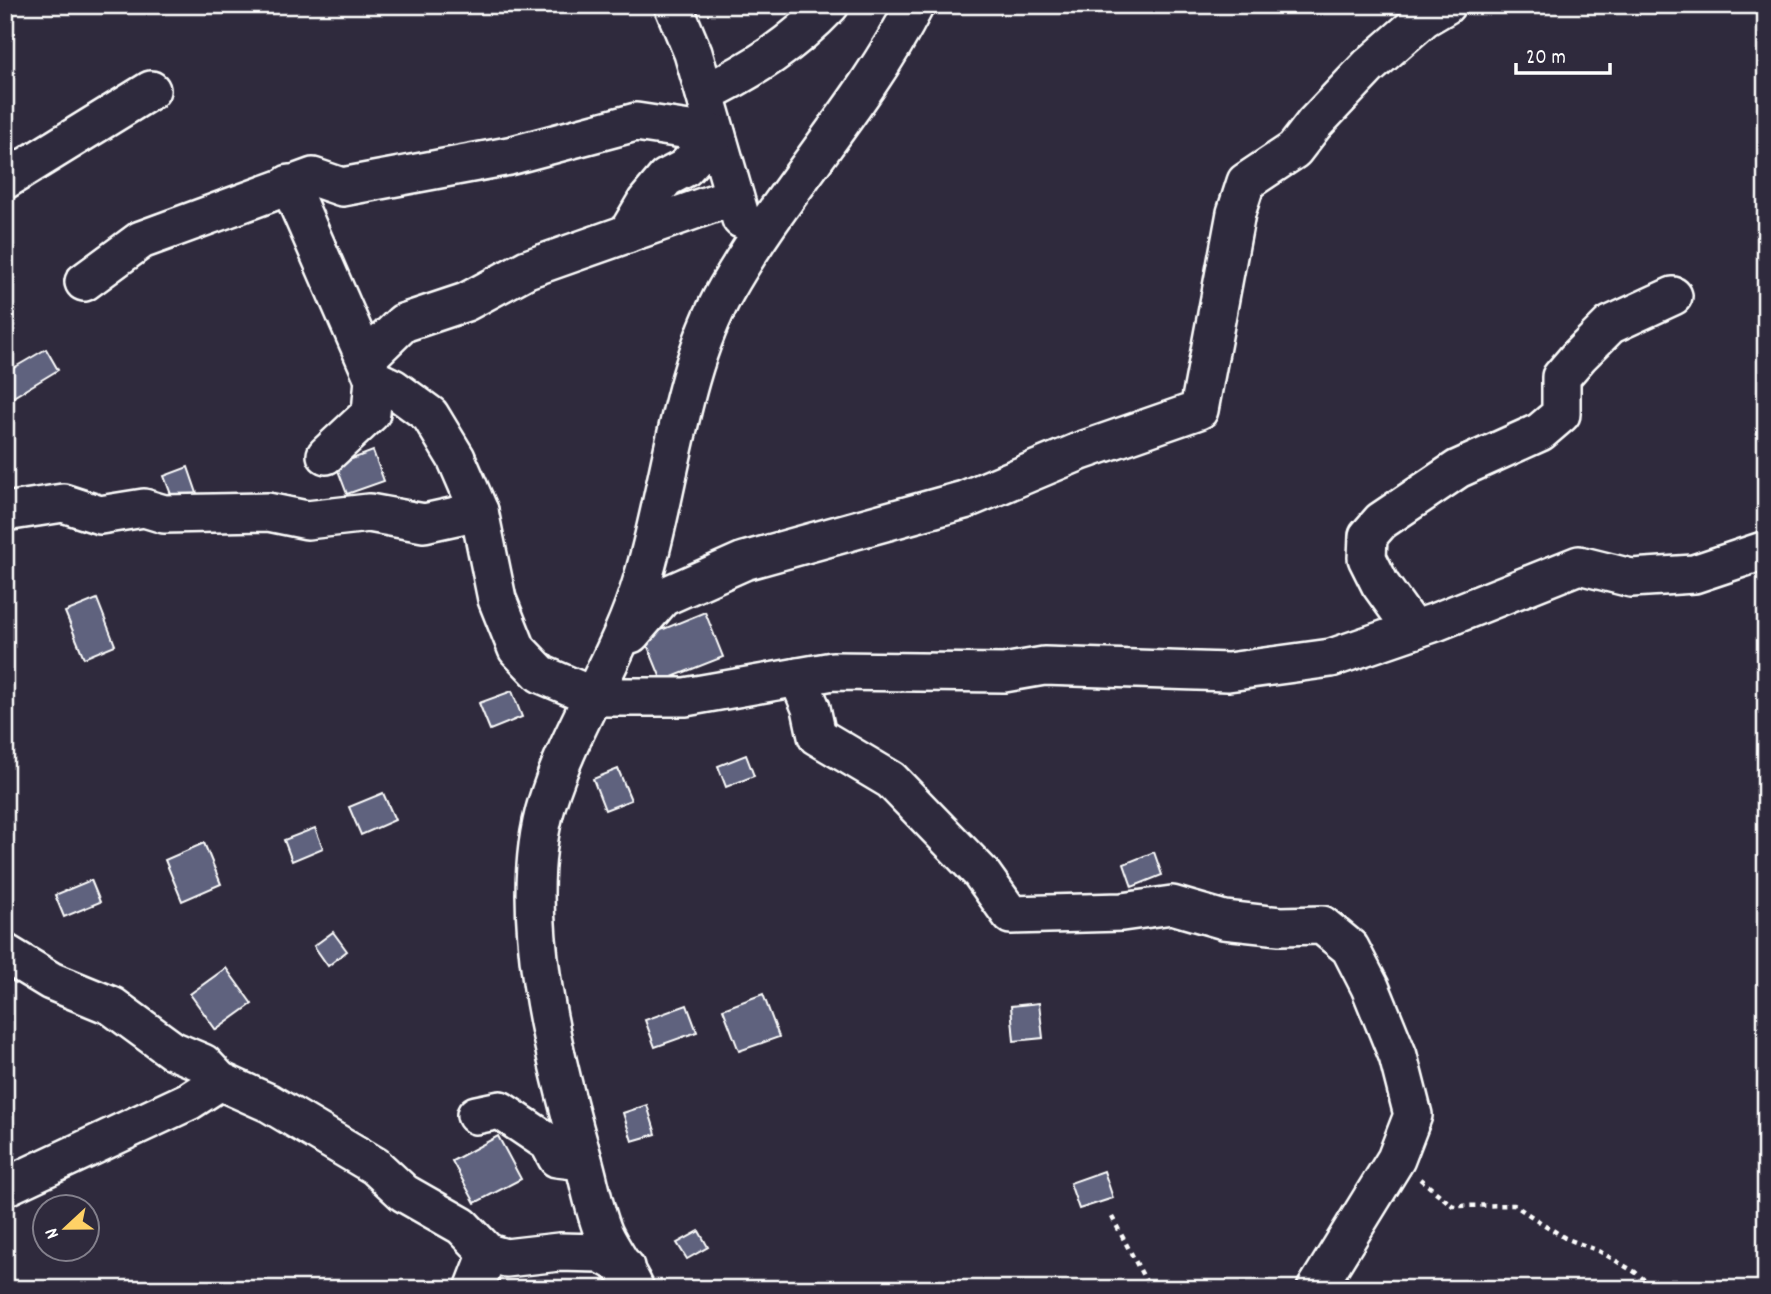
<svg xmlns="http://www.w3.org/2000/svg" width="1771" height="1294" viewBox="0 0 1771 1294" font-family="Dekko,sans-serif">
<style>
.building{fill:#5e627e;stroke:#fff;stroke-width:2}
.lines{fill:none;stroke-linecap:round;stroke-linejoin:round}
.street-casing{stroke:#fff;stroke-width:42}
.path{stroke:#fff;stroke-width:4.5;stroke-dasharray:5 5;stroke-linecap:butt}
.street{stroke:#2f2a3d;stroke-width:37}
</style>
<rect width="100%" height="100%" fill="#2f2a3d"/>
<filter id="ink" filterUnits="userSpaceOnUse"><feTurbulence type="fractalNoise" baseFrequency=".0143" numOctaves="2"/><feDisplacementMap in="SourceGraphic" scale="14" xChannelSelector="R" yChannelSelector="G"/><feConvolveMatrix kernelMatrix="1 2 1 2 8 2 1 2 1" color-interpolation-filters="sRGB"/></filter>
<g filter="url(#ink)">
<g class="building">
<path d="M46,349L58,370L5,402V373Z"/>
<path d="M373,451L384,481L347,494L336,465Z"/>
<path d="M188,467L200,502L177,510L164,476Z"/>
<path d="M97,599L115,645L84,658L65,612Z"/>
<path d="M705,612L723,657L662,681L644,637Z"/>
<path d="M512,691L522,717L490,730L479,703Z"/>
<path d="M746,755L754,776L726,787L718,766Z"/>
<path d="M618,769L631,800L605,810L593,779Z"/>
<path d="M383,793L395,820L361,835L349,807Z"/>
<path d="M315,828L323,848L292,861L284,840Z"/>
<path d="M204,843L221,884L182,901L165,860Z"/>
<path d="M1154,852L1162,875L1132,887L1124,864Z"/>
<path d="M91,880L100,902L64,917L55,895Z"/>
<path d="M333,932L347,951L328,966L314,946Z"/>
<path d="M226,968L252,1004L216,1030L190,994Z"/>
<path d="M763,994L779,1037L739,1051L723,1009Z"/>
<path d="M1039,1003L1043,1038L1014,1041L1011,1006Z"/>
<path d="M687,1005L697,1032L655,1047L645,1020Z"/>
<path d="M647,1105L656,1134L632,1141L623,1113Z"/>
<path d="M498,1136L521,1179L475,1203L452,1161Z"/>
<path d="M1104,1171L1113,1198L1079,1209L1070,1183Z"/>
<path d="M699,1231L708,1247L687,1259L677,1243Z"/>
</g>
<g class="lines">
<defs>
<g id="street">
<path d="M673,5L693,53L741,219"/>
<path d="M705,93C753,70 793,44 830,5"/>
<path d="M5,180L151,90"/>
<path d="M289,184L374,379L393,388L430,415L456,458L479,511L497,599L517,649L541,674L595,697H685L833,671L1004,673L1044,666L1228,672L1331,658L1436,622L1579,565L1631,578L1694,574L1766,550"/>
<path d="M627,234L646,202L666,178L685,168L716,134"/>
<path d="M84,282L141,240L313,177L342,187L509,156L636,122L716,134"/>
<path d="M366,359L403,323L466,302L527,269L734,196"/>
<path d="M326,455L371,413L374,379"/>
<path d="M5,512L63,503L100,515L144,508L164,514L268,512L307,520L369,513L424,523L479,511"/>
<path d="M1413,630L1380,584L1367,558L1368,536L1381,521L1458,469L1540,432L1561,414V377L1579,356L1610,325L1673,296"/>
<path d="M631,634L663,597L744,561L964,500L1081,451L1199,410L1236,213L1246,182L1294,150L1314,124L1369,66L1424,18L1446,5"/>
<path d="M798,677L811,708L817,736L891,780L981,873L1011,915L1122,912L1172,905L1224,920L1280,926L1322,925L1350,948L1370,987L1398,1056L1413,1115L1396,1159L1316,1289"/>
<path d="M5,953L51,981L112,1006L172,1050L203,1063L220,1081L269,1103L375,1166L404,1193L462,1226L488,1253"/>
<path d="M476,1115L500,1110L549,1143L557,1158L583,1161"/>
<path d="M7,1186L189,1101L220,1081"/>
<path d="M474,1289L488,1253L506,1258L559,1252L600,1253L625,1267"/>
<path d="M635,1289C626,1269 613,1253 604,1234C594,1211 590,1184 583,1160C554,1058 515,907 547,803C571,725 620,657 643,578C670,488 680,370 726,290C782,191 863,107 915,5"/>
</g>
</defs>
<use href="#street" class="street-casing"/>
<g class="path">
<path d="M1420,1179L1453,1206L1514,1205L1565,1238L1599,1251L1635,1272L1655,1289"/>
<path d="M1112,1217L1150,1289"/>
</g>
<use href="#street" class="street"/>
</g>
</g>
<rect width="1771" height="1294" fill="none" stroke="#2f2a3d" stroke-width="28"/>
<rect x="14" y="14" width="1743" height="1266" fill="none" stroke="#fff" stroke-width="2.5" filter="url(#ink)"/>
<g transform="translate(66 1228) rotate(248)"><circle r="33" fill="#2f2a3d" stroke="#827f8b" stroke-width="2"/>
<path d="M0-5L12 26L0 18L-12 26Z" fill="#ffd166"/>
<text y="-10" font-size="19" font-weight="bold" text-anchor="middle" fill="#ffffff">N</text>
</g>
<path d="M1516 63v10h94v-10" fill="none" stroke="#ffffff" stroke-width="3.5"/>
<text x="1526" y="63" font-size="21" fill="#ffffff" stroke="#2f2a3d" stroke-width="5" paint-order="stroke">20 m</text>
</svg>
